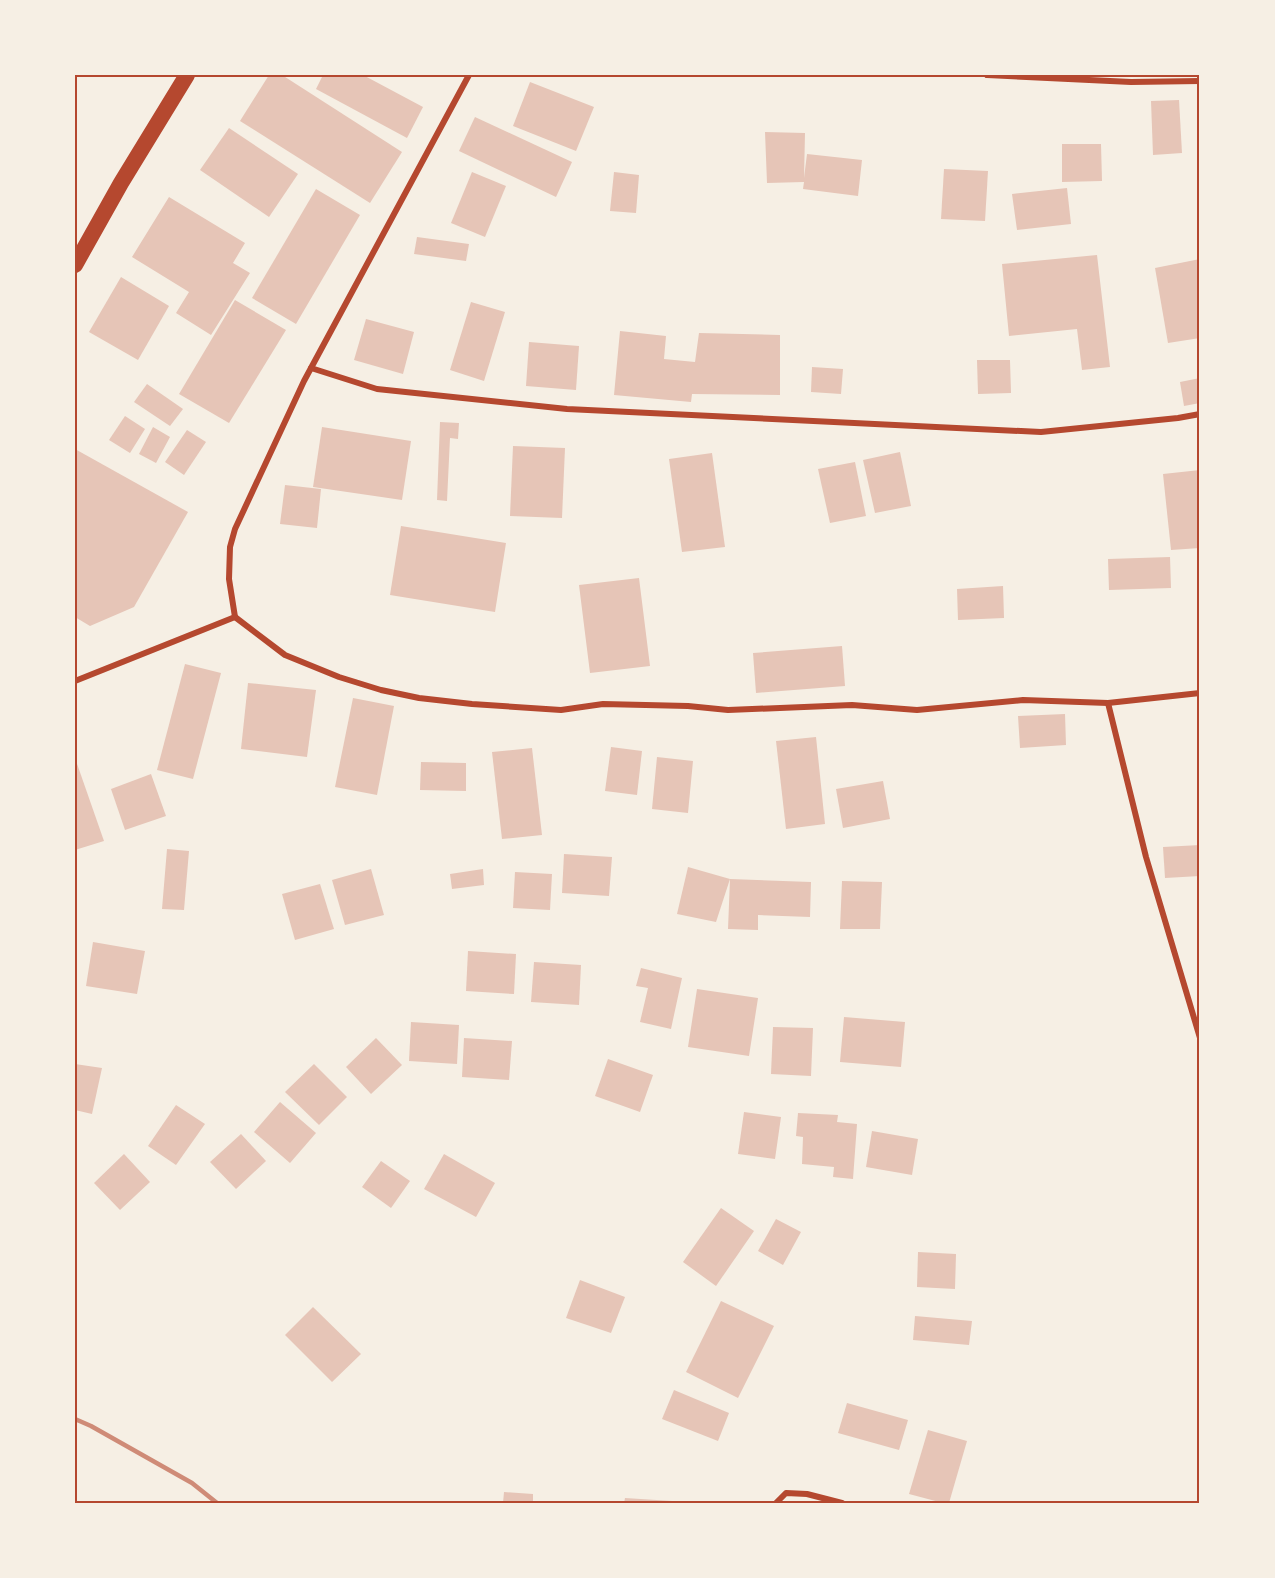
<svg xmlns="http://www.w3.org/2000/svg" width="1275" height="1578" viewBox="0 0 1275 1578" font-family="Overpass,sans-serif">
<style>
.building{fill:#e6c5b7}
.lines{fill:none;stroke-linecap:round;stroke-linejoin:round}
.minor{stroke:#b5482f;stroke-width:6}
.trunk{stroke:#b5482f;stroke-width:16}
.rail{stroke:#cf8b77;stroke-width:4.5}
.neatline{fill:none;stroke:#b5482f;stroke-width:2}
</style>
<rect width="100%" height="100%" fill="#f6efe4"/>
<g class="building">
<path d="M269,75H282L402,152L370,203L240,121Z"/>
<path d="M323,75H363L423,107L407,138L316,89Z"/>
<path d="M530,82L594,107L576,151L513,126Z"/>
<path d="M1179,100L1182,153L1153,155L1151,101Z"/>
<path d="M475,117L572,162L556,197L459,151Z"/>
<path d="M229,128L298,174L269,217L200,170Z"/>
<path d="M765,132L805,133L804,178L807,154L862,160L858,196L803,189L804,182L767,183Z"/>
<path d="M1062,144H1101L1102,181L1062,182Z"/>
<path d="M944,169L988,171L985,221L941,219Z"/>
<path d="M472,172L506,186L485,237L451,223Z"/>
<path d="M614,172L639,175L636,213L610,211Z"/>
<path d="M1067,188L1071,224L1017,230L1012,194Z"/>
<path d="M316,189L360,215L296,324L252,298Z"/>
<path d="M169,197L245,243L233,263L250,273L211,335L176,313L189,292L132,257Z"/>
<path d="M417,237L469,244L466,261L414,254Z"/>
<path d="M1097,255L1110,367L1082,370L1077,329L1009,336L1002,264Z"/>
<path d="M1200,259V338L1168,343L1155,268Z"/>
<path d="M121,277L169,306L138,360L89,332Z"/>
<path d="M235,300L286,330L229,423L179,394Z"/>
<path d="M471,302L505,312L484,381L450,370Z"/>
<path d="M366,319L414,332L403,374L354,360Z"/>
<path d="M620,331L666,336L664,359L695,362L699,333L780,335V395L692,394L691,402L614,395Z"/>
<path d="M529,342L579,346L576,390L526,386Z"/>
<path d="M977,360H1010L1011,393L978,394Z"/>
<path d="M812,367L843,369L841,394L811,392Z"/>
<path d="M1200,378V403L1184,406L1180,382Z"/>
<path d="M147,384L183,409L170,426L134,402Z"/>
<path d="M125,416L145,429L130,453L109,440Z"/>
<path d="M440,422L459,423L458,439L450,438L447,501L437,500Z"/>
<path d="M153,427L170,437L156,463L139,454Z"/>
<path d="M322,427L411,441L402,500L313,487Z"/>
<path d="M187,430L206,442L184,475L165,462Z"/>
<path d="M513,446L565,448L562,518L510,516Z"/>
<path d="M75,449L188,512L134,607L90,626L75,617Z"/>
<path d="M900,452L911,506L875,513L863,460Z"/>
<path d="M712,453L725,547L682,552L669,459Z"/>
<path d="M855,462L866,516L830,523L818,469Z"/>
<path d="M1200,470V548L1171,550L1163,474Z"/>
<path d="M285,485L321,489L317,528L280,524Z"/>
<path d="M401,526L506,543L495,612L390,595Z"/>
<path d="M1170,557L1171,588L1109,590L1108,559Z"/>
<path d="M639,578L650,666L590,673L579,585Z"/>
<path d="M1003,586L1004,618L958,620L957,589Z"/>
<path d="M842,646L845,686L756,693L753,653Z"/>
<path d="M185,664L221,673L193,779L157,770Z"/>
<path d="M248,683L316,690L307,757L241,749Z"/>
<path d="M353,698L394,706L377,795L335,787Z"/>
<path d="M1065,714L1066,745L1020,748L1018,716Z"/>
<path d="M816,737L825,824L786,829L776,741Z"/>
<path d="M611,747L642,751L637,795L605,791Z"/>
<path d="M532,748L542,835L502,839L492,752Z"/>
<path d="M657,757L693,761L688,813L652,809Z"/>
<path d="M75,758L104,841L75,850Z"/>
<path d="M421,762L466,763V791L420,790Z"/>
<path d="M151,774L166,816L125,830L111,789Z"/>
<path d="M883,781L890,819L843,828L836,789Z"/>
<path d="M1200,845V876L1165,878L1163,847Z"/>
<path d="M167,849L189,851L184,910L162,909Z"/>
<path d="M564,854L612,857L609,896L562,893Z"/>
<path d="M688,867L730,879L716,922L677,914Z"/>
<path d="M371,869L384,915L345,925L332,880Z"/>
<path d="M483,869L484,885L452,889L450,874Z"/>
<path d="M515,872L552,874L550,910L513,908Z"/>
<path d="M730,879L811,882L810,917L758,915V930L728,929Z"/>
<path d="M842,881L882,882L880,929H840Z"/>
<path d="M320,884L334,929L295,940L282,894Z"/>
<path d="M93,942L145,951L137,994L86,986Z"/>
<path d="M468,951L516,954L514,994L466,991Z"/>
<path d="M534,962L581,965L579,1005L531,1002Z"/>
<path d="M641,968L682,978L671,1029L640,1022L648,988L636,986Z"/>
<path d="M697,989L758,998L749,1056L688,1047Z"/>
<path d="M844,1017L905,1022L901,1067L840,1062Z"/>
<path d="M411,1022L459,1025L457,1064L409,1061Z"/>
<path d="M773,1027L813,1028L811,1076L771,1074Z"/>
<path d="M376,1038L402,1065L371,1094L346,1067Z"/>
<path d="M464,1038L512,1041L509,1080L462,1077Z"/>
<path d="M608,1059L653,1075L640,1112L595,1096Z"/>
<path d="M75,1064L102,1068L92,1114L75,1110Z"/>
<path d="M314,1064L347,1097L319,1125L285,1092Z"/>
<path d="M280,1102L316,1133L290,1163L254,1132Z"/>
<path d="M176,1105L205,1124L176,1165L148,1146Z"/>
<path d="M744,1112L781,1117L775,1159L738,1154Z"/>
<path d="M798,1113L838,1115L837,1122L857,1124L853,1179L833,1177L834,1167L802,1164L803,1137L796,1136Z"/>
<path d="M872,1131L918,1139L912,1175L866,1167Z"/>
<path d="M241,1134L266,1161L236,1189L210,1162Z"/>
<path d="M124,1154L150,1182L120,1210L94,1183Z"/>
<path d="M444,1154L495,1183L476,1217L424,1189Z"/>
<path d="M381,1161L410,1181L391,1208L362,1187Z"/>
<path d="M721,1208L754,1231L716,1286L683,1262Z"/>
<path d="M776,1219L801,1232L783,1265L758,1251Z"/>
<path d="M918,1252L956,1254L955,1289L917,1287Z"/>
<path d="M580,1280L625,1297L611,1333L566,1318Z"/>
<path d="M721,1301L774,1326L738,1398L686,1372Z"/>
<path d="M313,1307L361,1354L332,1382L285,1335Z"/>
<path d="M915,1316L972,1321L969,1345L913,1340Z"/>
<path d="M674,1390L729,1413L718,1441L662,1419Z"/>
<path d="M847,1403L908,1420L899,1450L838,1433Z"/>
<path d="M928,1430L967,1441L949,1503H943L909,1494Z"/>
<path d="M504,1492L533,1494V1503H503Z"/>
<path d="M625,1498L672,1501V1503H624Z"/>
</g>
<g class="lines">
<g class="minor">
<path d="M987,75L1131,82L1200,81"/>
<path d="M311,368L377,389L567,409L1041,432L1178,418L1200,414"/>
<path d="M235,617L285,655L339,677L381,690L419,698L472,704L561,710L603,704L688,706L728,710L852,705L917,710L1023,700L1108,703L1200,693"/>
<path d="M235,617L229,579L230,547L235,529L304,381L469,75"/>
<path d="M75,681L235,617"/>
<path d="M1108,703L1146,857L1200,1038"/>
<path d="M776,1503L786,1493L807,1494L842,1503"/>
</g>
<path class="trunk" d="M75,265L121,183L187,75"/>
<path class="rail" d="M75,1419L91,1426L192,1483L217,1503"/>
</g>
<rect width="1275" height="1578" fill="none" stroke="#f6efe4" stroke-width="153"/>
<rect x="76" y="76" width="1122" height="1426" class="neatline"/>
</svg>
